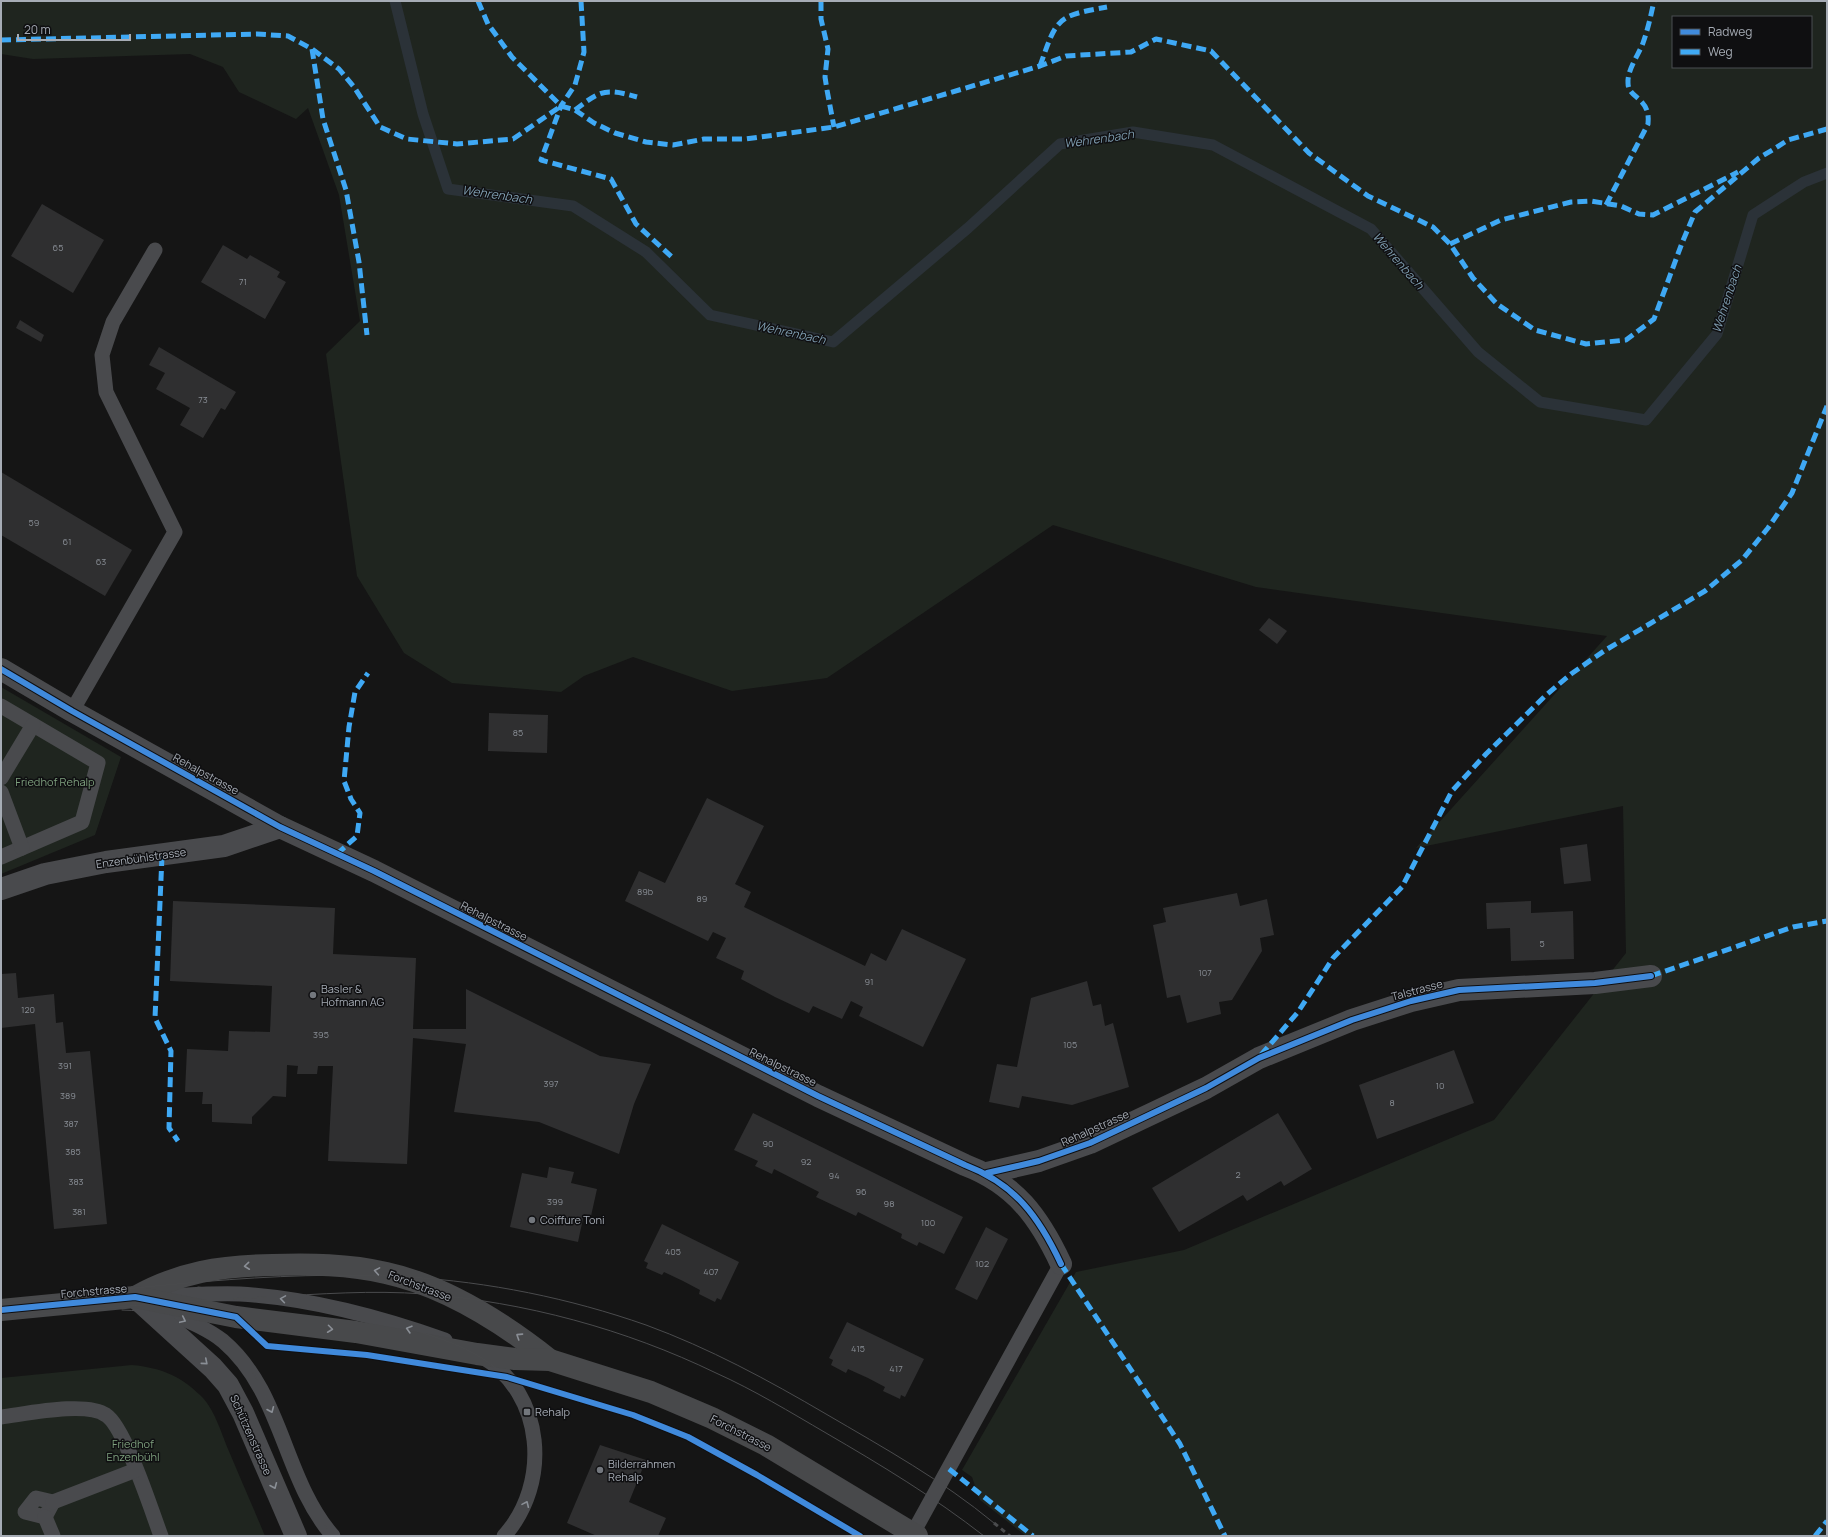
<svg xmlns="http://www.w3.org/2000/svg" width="1828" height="1537" viewBox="0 0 1828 1537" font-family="Manrope,sans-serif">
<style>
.green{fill:#1f251f;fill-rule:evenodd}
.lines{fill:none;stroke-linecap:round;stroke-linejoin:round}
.stream{stroke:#2b3238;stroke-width:11}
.building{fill:#2f2f30}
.service{stroke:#494a4d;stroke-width:15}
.minor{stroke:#494a4d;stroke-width:22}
.secondary{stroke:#48494b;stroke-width:22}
.tram{stroke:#4a4b4d;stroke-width:1}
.rail{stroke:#4a4b4d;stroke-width:3;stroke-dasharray:5 4;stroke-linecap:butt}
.quiet{stroke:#3fa9f5;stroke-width:5;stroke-dasharray:10 5;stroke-linecap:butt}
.cycleway-casing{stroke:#0f0f11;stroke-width:8}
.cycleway{stroke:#408adc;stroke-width:6}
.oneway{stroke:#8a8e95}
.oneway2{stroke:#8a8f96}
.poi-dot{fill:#73777d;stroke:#0f0f11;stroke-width:1.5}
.labels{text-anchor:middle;stroke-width:3;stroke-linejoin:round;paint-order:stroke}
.number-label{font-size:9px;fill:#888d94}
.street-label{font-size:11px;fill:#a6acb5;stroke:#0f0f11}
.park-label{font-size:11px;fill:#7ea07e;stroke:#0f0f11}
.poi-label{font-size:11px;fill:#a6acb5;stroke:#0f0f11;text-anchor:start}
.water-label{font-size:12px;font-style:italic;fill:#7e9caf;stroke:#0f0f11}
</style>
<rect width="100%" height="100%" fill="#151515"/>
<g class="green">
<path d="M1,1H1827V1536H1026L980,1500L972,1477L962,1470L1076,1272L1184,1250L1494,1120L1626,953L1623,806L1416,848L1607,636L1256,587L1053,525L827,678L732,691L633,657L584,676L561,692L452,683L404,653L357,576L326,354L360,321L339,195L308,108L296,119L239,92L223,67L190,54L33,59L1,54ZM1673,17H1811V67H1673Z"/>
<path d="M1,687L121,757L95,835L1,874Z"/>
<path d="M132,1365C161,1368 179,1375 200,1395C214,1408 221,1432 228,1449C240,1478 253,1507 265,1536H1V1378Z"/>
</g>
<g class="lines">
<path class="stream" d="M395,1L423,114L448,189L573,206L646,252L710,315L833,342L968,228L1060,144L1133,132L1213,145L1371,229L1478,352L1540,402L1646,420L1717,334L1753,215L1804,182L1827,173"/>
</g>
<g class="building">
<path d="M42,204L104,240L73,293L11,256Z"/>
<path d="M223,245L247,259L250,255L280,272L277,277L286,282L265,319L201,282Z"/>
<path d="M20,320L44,335L41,342L16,328Z"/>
<path d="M159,347L236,392L225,410L221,408L203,438L180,425L190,408L156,389L165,373L149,365Z"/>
<path d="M1,472L132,550L105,596L1,535Z"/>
<path d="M1269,618L1287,631L1277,644L1259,630Z"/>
<path d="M489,713L548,715L547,753L488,751Z"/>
<path d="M707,798L764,826L735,884L751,892L744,907L865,966L871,953L886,961L902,929L966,959L923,1047L859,1016L863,1007L851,1001L842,1019L813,1006L809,1013L775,997L741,979L744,971L716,958L726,938L713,932L708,941L625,901L639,871L665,883Z"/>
<path d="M1587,844L1591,881L1564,884L1560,848Z"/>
<path d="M1237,893L1240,906L1267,899L1274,935L1260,938L1262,951L1232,1000L1219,1002L1221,1014L1187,1023L1180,995L1167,998L1153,925L1166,922L1163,908Z"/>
<path d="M173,901L335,908L333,954L416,958L413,1029H466V989L600,1056L651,1064L634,1104L619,1154L539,1122L454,1112L466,1044L413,1038L407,1164L328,1161L333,1066H318L317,1074H297L298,1066L287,1065L286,1097L273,1096L252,1117V1124L212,1122V1104H202L203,1092H185L187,1049L228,1051L229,1031L270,1032L272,986L170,981Z"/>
<path d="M1531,901V913L1573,911L1574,959L1511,961L1510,928L1487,929L1486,903Z"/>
<path d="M16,973L18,998L54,994L56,1023L63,1022L66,1053L90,1051L107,1224L54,1229L35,1024L1,1028V974Z"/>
<path d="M1087,981L1093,1006L1101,1004L1105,1026L1113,1023L1129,1087L1072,1105L1022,1096L1019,1108L989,1102L997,1064L1017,1067L1031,998Z"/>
<path d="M1454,1050L1474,1103L1377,1139L1359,1085Z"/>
<path d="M753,1113L963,1217L944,1254L919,1242L917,1246L901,1238L902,1234L858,1212L856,1216L816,1197L819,1192L774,1169L772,1174L755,1166L758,1161L734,1150Z"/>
<path d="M1278,1113L1312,1169L1284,1186L1281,1181L1247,1201L1243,1195L1179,1232L1152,1188Z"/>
<path d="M549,1167L574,1172L571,1183L597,1189L591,1216L584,1214L578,1242L510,1227L522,1173L547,1178Z"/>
<path d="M662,1224L739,1262L721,1300L717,1298L715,1302L699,1294L700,1290L683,1281L664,1272L662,1275L646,1268L648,1263L644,1261Z"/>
<path d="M986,1227L1008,1239L977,1300L955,1289Z"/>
<path d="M847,1322L924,1359L905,1397L901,1395L900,1399L883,1391L885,1387L868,1378L848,1369L846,1373L831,1365L833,1360L829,1358Z"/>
<path d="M600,1445L646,1460L629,1502L666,1518L658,1536H597L567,1523Z"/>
</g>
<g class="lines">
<g class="service">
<path d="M1,706L98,763L82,822L1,857"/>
<path d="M72,711L175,532L106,392L102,355L113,322L155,250"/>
<path d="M1,778L33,725"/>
<path d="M1,792L22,848"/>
<path d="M164,1296C189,1295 215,1293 240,1294C309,1298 380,1317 445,1340"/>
<path d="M158,1308C180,1318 204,1326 223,1341C283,1392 283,1479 333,1536"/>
<path d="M481,1356C545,1393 551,1484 504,1536"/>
<path d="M1,1417C26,1414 86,1401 106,1415C125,1427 152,1512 161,1536"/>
<path d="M36,1498L53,1502L45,1517L25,1512Z"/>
<path d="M53,1502L136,1470"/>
<path d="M45,1517L53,1536"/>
<path d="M913,1533L1061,1264"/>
</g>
<g class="minor">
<path d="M1,669L72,711L280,827L374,871L818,1096L965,1165C1015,1184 1039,1217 1061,1264"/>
<path d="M1,889L45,874L106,862L224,846L280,827"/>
<path d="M987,1173L1039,1161L1090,1143L1206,1088L1259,1058L1352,1020L1411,1001L1459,990L1595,983L1651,976"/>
<path d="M135,1297L213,1368L228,1385L243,1413L296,1536"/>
</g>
<g class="secondary">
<path d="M135,1297C180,1272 220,1266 272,1265C310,1264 348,1264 386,1273C446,1286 502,1322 550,1360"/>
<path d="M1,1310L135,1297L236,1317L356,1332L477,1354L515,1359L550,1360L651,1392L712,1418L766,1445L917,1536"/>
</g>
<g class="tram">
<path d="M198,1287L251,1294"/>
<path d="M287,1299C323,1305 358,1315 393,1324C462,1344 525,1362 534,1444C538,1478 527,1511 504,1536"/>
<path d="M1,1302C135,1289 272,1269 408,1277C489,1282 569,1298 646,1325C709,1348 768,1380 826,1414C884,1448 942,1480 994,1523"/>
<path d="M122,1310C176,1311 230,1332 258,1381C272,1408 282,1437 294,1465C305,1491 315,1515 333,1536"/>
<path d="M1,1318C90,1309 178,1301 267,1297C320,1294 372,1290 424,1294C525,1302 625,1329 716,1373C754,1390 790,1412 826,1433C881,1465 934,1497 984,1536"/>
</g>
<path class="rail" d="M994,1523L1010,1536"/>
<g class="quiet">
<path d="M478,1L488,24L512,57L561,106L575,110L594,123L615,133L646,142L673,145L704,139H745L834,127L1040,66L1066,56L1131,52L1156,39L1211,51L1309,153L1368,196L1433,227L1450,244L1473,278L1497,304L1535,330L1586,344L1626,340L1654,319L1682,243L1695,212L1759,158L1774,149L1788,140L1827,129"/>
<path d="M581,1L584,52L575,85L561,106L541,160L611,179L636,224L674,259"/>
<path d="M821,1V19L828,49L825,77L827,90L834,127"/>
<path d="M1,40L257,34L288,36L312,49L339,69L354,87L380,127L407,139L457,144L513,139L561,106"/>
<path d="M312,49L323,119L346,190L359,262L367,335"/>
<path d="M1040,66C1057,18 1056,16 1107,7"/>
<path d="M575,110C601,90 605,88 637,97"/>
<path d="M1606,205L1648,124C1651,97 1628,99 1628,83C1627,70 1639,54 1643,43C1648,29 1651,15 1654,1"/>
<path d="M1450,244L1501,220L1571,202L1591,201L1621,206L1639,214L1653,215L1738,172"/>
<path d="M337,854L357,836L360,813L351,799L344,781L349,727L355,692L368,673"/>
<path d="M162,856L155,1018L171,1051L169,1128L178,1141"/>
<path d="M1651,976L1793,927L1827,921"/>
<path d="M1261,1055L1298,1012L1333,958L1402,887L1452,791L1486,754L1545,696L1571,674L1604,651L1705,591L1742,560L1768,528L1792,493L1827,406"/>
<path d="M1061,1264L1180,1444L1225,1536"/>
<path d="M949,1469L1033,1536"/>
<path d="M1815,1536L1827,1521"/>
</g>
<defs>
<g id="cycleway">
<path d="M1,669L72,711L280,827L374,871L818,1096L965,1165C1015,1184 1039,1217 1061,1264"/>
<path d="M987,1173L1039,1161L1090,1143L1206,1088L1259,1058L1352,1020L1411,1001L1459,990L1595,983L1651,976"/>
<path d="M1,1310L135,1297L236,1317L267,1346L367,1355L507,1377L633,1415L688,1437L757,1475L860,1536"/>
</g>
</defs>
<use href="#cycleway" class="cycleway-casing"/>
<use href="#cycleway" class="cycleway"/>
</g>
<defs><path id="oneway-chevron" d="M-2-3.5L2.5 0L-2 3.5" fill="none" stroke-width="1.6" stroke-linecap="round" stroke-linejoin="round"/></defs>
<g class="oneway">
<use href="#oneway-chevron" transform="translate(247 1266) rotate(174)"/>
<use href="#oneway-chevron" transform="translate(377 1271) rotate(-170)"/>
<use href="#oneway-chevron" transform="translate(330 1329) rotate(7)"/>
<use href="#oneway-chevron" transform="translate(519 1336) rotate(-147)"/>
</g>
<g class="oneway2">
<use href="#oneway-chevron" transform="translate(283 1299) rotate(-171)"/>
<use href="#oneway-chevron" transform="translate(183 1320) rotate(25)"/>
<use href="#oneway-chevron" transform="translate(409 1329) rotate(-164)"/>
<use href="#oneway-chevron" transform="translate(205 1362) rotate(40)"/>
<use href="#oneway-chevron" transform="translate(271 1410) rotate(67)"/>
<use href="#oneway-chevron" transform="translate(274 1486) rotate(67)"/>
<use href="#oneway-chevron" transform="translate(526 1504) rotate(-66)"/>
</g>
<g class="poi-dot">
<circle cx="313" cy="995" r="4"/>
<circle cx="532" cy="1220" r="4"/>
<rect x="523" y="1408" width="8" height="8" rx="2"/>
<circle cx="600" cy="1470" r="4"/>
</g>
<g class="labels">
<g class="number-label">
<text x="58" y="251">65</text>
<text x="243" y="285">71</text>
<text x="203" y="403">73</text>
<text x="34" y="526">59</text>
<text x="67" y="545">61</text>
<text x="101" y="565">63</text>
<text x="518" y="736">85</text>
<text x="645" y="895">89b</text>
<text x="702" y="902">89</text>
<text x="1542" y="947">5</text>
<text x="1205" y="976">107</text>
<text x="869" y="985">91</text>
<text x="28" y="1013">120</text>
<text x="321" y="1038">395</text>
<text x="1070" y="1048">105</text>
<text x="65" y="1069">391</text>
<text x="551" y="1087">397</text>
<text x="1440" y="1089">10</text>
<text x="68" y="1099">389</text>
<text x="1392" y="1106">8</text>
<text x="71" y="1127">387</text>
<text x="768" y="1147">90</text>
<text x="73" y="1155">385</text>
<text x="806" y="1165">92</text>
<text x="1238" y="1178">2</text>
<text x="834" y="1179">94</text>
<text x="76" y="1185">383</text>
<text x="861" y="1195">96</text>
<text x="555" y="1205">399</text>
<text x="889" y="1207">98</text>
<text x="79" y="1215">381</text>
<text x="928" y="1226">100</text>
<text x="673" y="1255">405</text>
<text x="982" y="1267">102</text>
<text x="711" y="1275">407</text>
<text x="858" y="1352">415</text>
<text x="896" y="1372">417</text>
</g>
<g class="street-label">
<text transform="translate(206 774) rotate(29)" y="4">Rehalpstrasse</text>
<text transform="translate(141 858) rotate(-8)" y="4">Enzenbühlstrasse</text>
<text transform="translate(494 921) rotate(27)" y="4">Rehalpstrasse</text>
<text transform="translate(1417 990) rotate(-15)" y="4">Talstrasse</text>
<text transform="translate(783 1067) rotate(26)" y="4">Rehalpstrasse</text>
<text transform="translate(1095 1128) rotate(-24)" y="4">Rehalpstrasse</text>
<text transform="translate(420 1286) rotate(21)" y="4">Forchstrasse</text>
<text transform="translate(94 1291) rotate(-5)" y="4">Forchstrasse</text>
<text transform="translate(741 1433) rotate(27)" y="4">Forchstrasse</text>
<text transform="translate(251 1435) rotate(66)" y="4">Schützenstrasse</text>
</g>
<g class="park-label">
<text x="55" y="786">Friedhof Rehalp</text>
<text x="133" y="1448">Friedhof<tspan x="133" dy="13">Enzenbühl</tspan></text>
</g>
<g class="poi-label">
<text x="321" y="993">Basler &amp;<tspan x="321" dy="13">Hofmann AG</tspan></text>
<text x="540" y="1224">Coiffure Toni</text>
<text x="535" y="1416">Rehalp</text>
<text x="608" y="1468">Bilderrahmen<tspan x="608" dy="13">Rehalp</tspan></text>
</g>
<g class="water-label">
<text transform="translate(1099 139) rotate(-8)" y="4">Wehrenbach</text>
<text transform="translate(497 195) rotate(8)" y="4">Wehrenbach</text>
<text transform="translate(1398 261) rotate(49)" y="4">Wehrenbach</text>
<text transform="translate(1727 299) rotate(-72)" y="4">Wehrenbach</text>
<text transform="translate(791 333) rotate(12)" y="4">Wehrenbach</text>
</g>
</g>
<rect width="1828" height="1537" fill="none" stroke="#a6acb5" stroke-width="4"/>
<rect x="1672" y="16" width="140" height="52" fill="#0f0f11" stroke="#4b4e53"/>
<rect x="1680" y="29" width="20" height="6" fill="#408adc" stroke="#4b4e53"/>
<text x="1708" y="36" font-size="12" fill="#a6acb5">Radweg</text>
<rect x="1680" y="49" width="20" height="6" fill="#3fa9f5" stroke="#4b4e53"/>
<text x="1708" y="56" font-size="12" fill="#a6acb5">Weg</text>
<path d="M18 34v6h112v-6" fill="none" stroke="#a6acb5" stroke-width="2"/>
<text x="24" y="34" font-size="12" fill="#a6acb5" stroke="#0f0f11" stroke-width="3" paint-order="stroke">20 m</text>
</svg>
